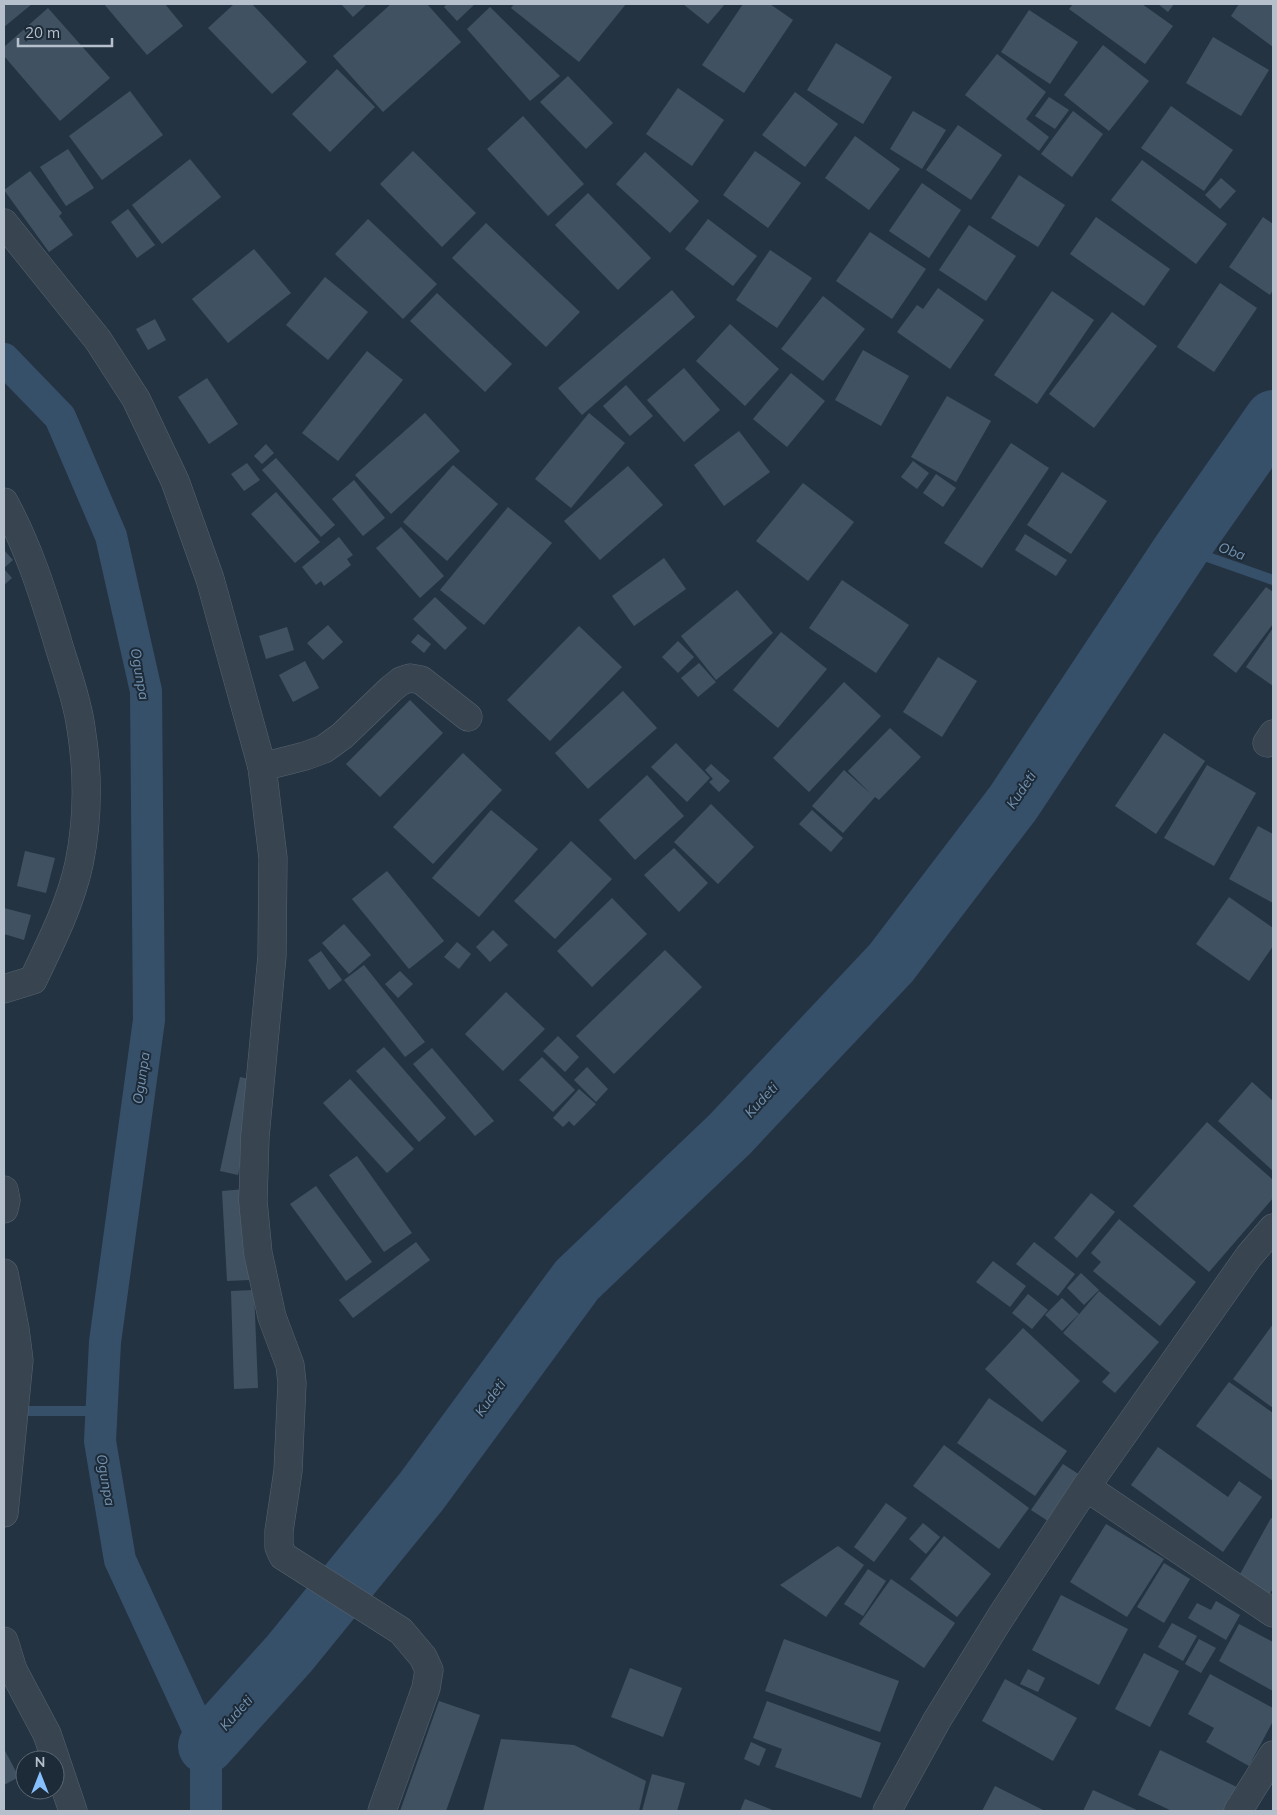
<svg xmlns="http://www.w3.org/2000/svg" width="1277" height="1815" viewBox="0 0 1277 1815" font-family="Mulish,sans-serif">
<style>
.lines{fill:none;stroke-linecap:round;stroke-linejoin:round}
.stream{stroke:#37506a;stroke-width:10}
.canal{stroke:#37506a;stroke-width:32}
.river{stroke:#37506a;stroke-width:56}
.building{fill:#405261}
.minor-casing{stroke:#56636f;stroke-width:29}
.minor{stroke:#384551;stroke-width:28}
.labels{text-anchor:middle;stroke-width:4;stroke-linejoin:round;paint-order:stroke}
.water-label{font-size:14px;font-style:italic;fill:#7393b1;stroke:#1d2a37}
</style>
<rect width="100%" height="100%" fill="#243342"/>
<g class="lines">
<g class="stream">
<path d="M1182,548L1273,580"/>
<path d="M15,1411H101"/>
</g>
<path class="canal" d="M4,359L60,417L111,536L146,691L149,1020L105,1342L100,1441L120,1560L206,1746V1811"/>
<path class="river" d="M206,1746L289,1654L421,1492L577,1280L730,1134L891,963L1013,803L1182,548L1273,418"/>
</g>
<g class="building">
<path d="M4,4H32L4,27Z"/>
<path d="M104,4H165L183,26L147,55Z"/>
<path d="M234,4H252L307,62L272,94L208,28Z"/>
<path d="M341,4H367L353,17Z"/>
<path d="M391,4H427L461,42L383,112L333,56Z"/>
<path d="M447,4H475L457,21L444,7Z"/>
<path d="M514,4H626L579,62L511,8Z"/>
<path d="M683,4H725L708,24Z"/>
<path d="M743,4H770L793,20L744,93L702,65Z"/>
<path d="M1073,4H1142L1173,26L1145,64L1069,9Z"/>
<path d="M1158,4H1174L1168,12Z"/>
<path d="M1239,4H1273V47L1231,16Z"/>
<path d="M490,7L560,76L530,101L467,29Z"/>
<path d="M48,8L110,78L60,121L4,56V47Z"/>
<path d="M1029,10L1078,42L1050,84L1001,52Z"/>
<path d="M1213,37L1269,70L1241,116L1186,83Z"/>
<path d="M836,43L892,77L863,124L807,90Z"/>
<path d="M1103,45L1149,81L1109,131L1064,95Z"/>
<path d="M997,54L1046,92L1026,119L1049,137L1039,151L965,95Z"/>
<path d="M337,69L375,107L330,152L292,114Z"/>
<path d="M568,76L613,123L586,149L540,102Z"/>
<path d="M678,88L724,120L692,166L646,134Z"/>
<path d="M130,91L163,135L102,180L69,136Z"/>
<path d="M795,92L838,124L805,167L762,135Z"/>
<path d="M1049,97L1069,110L1055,129L1035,116Z"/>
<path d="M1171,106L1233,150L1204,191L1141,148Z"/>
<path d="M913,111L946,130L922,169L890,149Z"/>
<path d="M1073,111L1103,134L1072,177L1041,154Z"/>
<path d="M523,116L584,184L548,216L487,149Z"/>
<path d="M958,125L1002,155L971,200L926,170Z"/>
<path d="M855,136L900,169L869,210L825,178Z"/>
<path d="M68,149L94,188L66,206L40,167Z"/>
<path d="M413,151L476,213L442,247L380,184Z"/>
<path d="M755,151L801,183L768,228L723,195Z"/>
<path d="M645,152L699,201L670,233L616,184Z"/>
<path d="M190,159L221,197L162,244L132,205Z"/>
<path d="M1142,160L1227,224L1196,264L1111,200Z"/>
<path d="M30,171L62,213L59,216L73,235L49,252L4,190Z"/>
<path d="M1019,175L1065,205L1038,247L991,218Z"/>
<path d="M1221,178L1236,191L1220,209L1205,195Z"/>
<path d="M922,183L961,210L929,258L889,231Z"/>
<path d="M588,193L651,258L618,290L555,225Z"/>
<path d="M128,209L155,245L137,258L111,222Z"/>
<path d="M1096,217L1170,269L1144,306L1070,254Z"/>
<path d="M1263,217L1273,224V290L1270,295L1229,267Z"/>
<path d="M368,219L437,284L403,319L335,254Z"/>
<path d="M708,219L757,256L733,286L685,249Z"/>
<path d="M486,223L580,312L546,347L452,258Z"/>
<path d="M969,225L1016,256L986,301L939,270Z"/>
<path d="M870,232L926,269L892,319L836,281Z"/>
<path d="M254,249L291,293L228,343L192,299Z"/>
<path d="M770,250L812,278L777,328L736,300Z"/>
<path d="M325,277L368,312L328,360L286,325Z"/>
<path d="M1220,283L1257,308L1214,372L1177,347Z"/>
<path d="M938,288L984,320L950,369L897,332L917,305L923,309Z"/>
<path d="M672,290L695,317L582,415L558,388Z"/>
<path d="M1052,291L1094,320L1037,404L994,375Z"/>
<path d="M437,293L512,364L485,392L410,321Z"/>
<path d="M823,296L865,329L823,381L781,349Z"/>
<path d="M1112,312L1157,346L1094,428L1049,394Z"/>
<path d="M155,319L166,340L148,350L136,329Z"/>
<path d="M730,324L779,369L745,406L696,361Z"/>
<path d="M863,350L909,376L881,426L835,400Z"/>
<path d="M367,351L403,380L338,461L302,433Z"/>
<path d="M684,368L720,410L684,442L647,400Z"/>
<path d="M791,373L825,401L787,447L753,419Z"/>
<path d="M207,378L238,424L209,444L178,397Z"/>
<path d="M626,385L653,416L630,436L603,406Z"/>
<path d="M947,396L991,421L956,482L911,457Z"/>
<path d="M425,413L460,451L391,514L355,475Z"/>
<path d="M589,413L625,443L571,508L535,479Z"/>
<path d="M739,431L770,472L724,506L694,465Z"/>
<path d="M1011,443L1049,468L982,568L944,543Z"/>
<path d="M266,444L274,453L262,464L254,456Z"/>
<path d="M276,458L335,525L321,537L262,470Z"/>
<path d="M913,461L929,473L917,489L901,477Z"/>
<path d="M247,463L260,480L244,491L231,474Z"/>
<path d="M453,465L498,504L447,561L403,522Z"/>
<path d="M628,466L663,505L600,560L564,521Z"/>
<path d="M1062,472L1107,501L1071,554L1027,525Z"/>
<path d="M936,474L956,488L943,507L923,493Z"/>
<path d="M354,480L385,518L363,536L332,499Z"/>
<path d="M803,483L854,522L808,581L756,541Z"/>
<path d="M276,492L320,542L295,563L251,514Z"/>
<path d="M508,507L552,543L484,625L440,590Z"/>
<path d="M401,527L444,576L420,598L376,548Z"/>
<path d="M1025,534L1067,560L1056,576L1015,550Z"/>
<path d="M339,537L353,555L347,559L351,565L324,586L321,581L316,585L302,567Z"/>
<path d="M4,550L13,560L4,568Z"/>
<path d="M664,558L686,589L634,626L612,596Z"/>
<path d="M4,569L12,578L4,585Z"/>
<path d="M842,580L909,625L876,673L809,628Z"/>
<path d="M1266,587L1273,592V624L1236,673L1213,655Z"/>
<path d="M737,590L773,633L716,680L681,636Z"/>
<path d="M435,597L467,628L445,650L413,619Z"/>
<path d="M328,625L343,642L323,660L307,643Z"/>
<path d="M579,626L622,667L550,741L507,700Z"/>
<path d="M287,627L294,650L266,659L259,636Z"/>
<path d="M1273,628V686L1246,667Z"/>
<path d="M781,632L827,669L778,728L733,690Z"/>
<path d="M418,634L431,644L424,653L411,642Z"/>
<path d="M678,641L694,657L678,673L662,657Z"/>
<path d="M938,657L977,681L942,737L903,712Z"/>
<path d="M305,661L319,688L293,702L279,675Z"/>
<path d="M699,663L716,682L698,697L681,678Z"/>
<path d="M844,682L881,716L809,792L773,758Z"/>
<path d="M623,691L657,728L588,789L555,753Z"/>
<path d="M410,700L443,733L380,797L346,764Z"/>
<path d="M890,728L921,757L879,800L875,797L843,833L812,806L844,770L871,794L848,771Z"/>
<path d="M1164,733L1205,761L1156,834L1115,806Z"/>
<path d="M676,743L710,778L687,802L651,767Z"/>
<path d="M463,753L502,790L433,864L393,827Z"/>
<path d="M711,764L730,781L719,792L709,782L713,779L705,770Z"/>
<path d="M1207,765L1256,793L1214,866L1164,838Z"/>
<path d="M647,775L684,816L635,860L599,820Z"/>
<path d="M711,804L754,847L718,884L674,842Z"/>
<path d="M491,810L538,849L479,917L432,878Z"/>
<path d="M812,810L843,838L831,852L799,824Z"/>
<path d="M1258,826L1273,834V903L1229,879Z"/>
<path d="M571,841L612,879L555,939L514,901Z"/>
<path d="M674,848L708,883L679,912L644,875Z"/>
<path d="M25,851L55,858L46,893L17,886Z"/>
<path d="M387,871L444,941L409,969L352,899Z"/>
<path d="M1229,897L1273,928V946L1249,981L1196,944Z"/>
<path d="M612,898L647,934L592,987L557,951Z"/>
<path d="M4,908L31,915L24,940L4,934Z"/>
<path d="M344,924L371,955L349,974L322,943Z"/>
<path d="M493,930L508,945L490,962L476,947Z"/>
<path d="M457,942L471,954L459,969L444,957Z"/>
<path d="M665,950L702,987L614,1074L576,1036Z"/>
<path d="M321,951L342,980L329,990L308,960Z"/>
<path d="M364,965L425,1042L405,1057L344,980Z"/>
<path d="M400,971L413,984L398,998L385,984Z"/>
<path d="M506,992L545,1029L503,1071L465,1034Z"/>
<path d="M558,1036L579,1057L565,1072L543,1051Z"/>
<path d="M384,1047L446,1118L419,1142L356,1071Z"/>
<path d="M432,1048L494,1121L475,1136L413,1064Z"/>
<path d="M542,1057L575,1090L553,1112L519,1080Z"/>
<path d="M587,1067L608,1089L596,1102L574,1080Z"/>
<path d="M240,1077L259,1081L238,1175L220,1171Z"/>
<path d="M350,1079L414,1149L387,1173L323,1103Z"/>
<path d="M1252,1082L1273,1101V1171L1218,1121Z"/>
<path d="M579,1089L596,1104L574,1126L569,1121L563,1127L553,1118Z"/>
<path d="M1207,1122L1273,1180V1198L1209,1272L1133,1206Z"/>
<path d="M357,1156L412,1233L384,1252L329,1175Z"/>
<path d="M316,1186L372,1262L346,1281L290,1204Z"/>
<path d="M245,1189L250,1280L227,1281L222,1191Z"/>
<path d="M1091,1193L1115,1212L1077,1258L1054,1238Z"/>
<path d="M1119,1219L1196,1282L1160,1326L1093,1271L1101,1262L1091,1253Z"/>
<path d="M416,1242L430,1260L353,1318L339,1300Z"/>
<path d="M1034,1242L1075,1274L1058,1296L1016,1264Z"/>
<path d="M993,1261L1026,1286L1010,1307L976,1282Z"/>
<path d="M1081,1273L1099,1290L1084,1305L1067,1288Z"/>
<path d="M254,1290L258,1388L234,1389L231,1291Z"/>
<path d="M1099,1291L1159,1342L1115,1393L1102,1382L1110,1373L1063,1333Z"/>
<path d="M1028,1294L1048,1310L1032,1329L1012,1313Z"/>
<path d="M1062,1298L1079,1314L1062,1331L1045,1315Z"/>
<path d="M1273,1324V1408L1233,1379Z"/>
<path d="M1023,1328L1080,1381L1042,1422L985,1369Z"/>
<path d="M1229,1382L1273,1413V1481L1196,1426Z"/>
<path d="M989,1398L1067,1451L1035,1496L957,1443Z"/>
<path d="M944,1445L1029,1508L999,1549L913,1486Z"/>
<path d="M1158,1447L1228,1497L1239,1481L1262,1497L1223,1552L1131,1485Z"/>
<path d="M1063,1464L1080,1475L1048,1521L1031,1510Z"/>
<path d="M886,1503L907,1518L874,1562L854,1547Z"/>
<path d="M1271,1518L1273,1519V1588L1270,1594L1239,1576Z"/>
<path d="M923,1523L940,1537L926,1554L909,1539Z"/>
<path d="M1106,1524L1164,1559L1127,1617L1070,1582Z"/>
<path d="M944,1536L991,1574L957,1617L910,1579Z"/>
<path d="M838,1546L864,1565L826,1617L780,1585Z"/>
<path d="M1164,1563L1190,1579L1164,1623L1137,1607Z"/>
<path d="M868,1569L886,1581L863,1616L844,1604Z"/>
<path d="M891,1579L955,1623L924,1668L859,1624Z"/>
<path d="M1061,1595L1128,1629L1099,1685L1032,1650Z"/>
<path d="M1216,1601L1240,1615L1226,1640L1188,1618L1197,1603L1211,1610Z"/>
<path d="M1172,1623L1197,1636L1183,1661L1158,1647Z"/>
<path d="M1239,1624L1273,1642V1691L1219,1661Z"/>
<path d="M784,1639L899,1681L880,1732L765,1691Z"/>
<path d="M1199,1639L1216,1648L1201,1673L1185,1664Z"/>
<path d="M1144,1653L1179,1671L1150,1727L1115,1709Z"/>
<path d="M630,1668L682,1688L663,1737L611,1717Z"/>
<path d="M1028,1669L1045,1678L1038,1692L1020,1684Z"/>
<path d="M1210,1674L1273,1708V1721L1249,1766L1206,1742L1214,1728L1188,1714Z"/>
<path d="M1005,1679L1077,1718L1053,1761L982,1721Z"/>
<path d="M439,1701L480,1715L446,1811H400Z"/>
<path d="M767,1701L881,1743L861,1798L775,1767L782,1749L753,1738Z"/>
<path d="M501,1739L574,1745L646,1781L639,1811H483Z"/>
<path d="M751,1742L766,1749L759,1766L744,1759Z"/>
<path d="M4,1749L19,1777L4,1785Z"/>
<path d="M1160,1750L1241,1789L1231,1811H1172L1138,1795Z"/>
<path d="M652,1774L685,1783L677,1811H642Z"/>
<path d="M995,1786L1045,1811H982Z"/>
<path d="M1093,1790L1139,1811H1083Z"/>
<path d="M745,1799L775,1811H740Z"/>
</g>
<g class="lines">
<defs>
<g id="minor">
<path d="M4,223L98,340L136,399L175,481L210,579L262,767L273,858L272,956L255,1137L253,1201L258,1253L272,1317L290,1365L292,1383L288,1471L279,1531V1547L283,1556L401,1631L423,1657L429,1670L426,1688L382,1811"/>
<path d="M4,502C27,544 42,590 56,636C64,665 77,697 81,728C88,771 88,820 79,864C70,905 51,942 33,980L4,989"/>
<path d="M1267,743L1273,734"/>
<path d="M262,767L305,756L324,749L342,736L391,689L401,681L410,678L421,680L468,717"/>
<path d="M4,1190L6,1200L4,1209"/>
<path d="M4,1273L15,1329L19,1360L4,1513"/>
<path d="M1086,1487L1273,1613"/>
<path d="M4,1641L13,1670L47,1734L73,1811"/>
<path d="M887,1811L937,1720L1000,1618L1086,1487L1249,1256L1273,1228"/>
<path d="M1238,1811L1273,1755"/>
</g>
</defs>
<use href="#minor" class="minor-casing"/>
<use href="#minor" class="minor"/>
</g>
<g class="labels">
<g class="water-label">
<text transform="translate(1232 551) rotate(20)" y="5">Oba</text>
<text transform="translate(140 674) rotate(80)" y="5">Ogunpa</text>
<text transform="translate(1021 790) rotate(-56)" y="5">Kudeti</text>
<text transform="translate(141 1078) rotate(-82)" y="5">Ogunpa</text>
<text transform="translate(761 1100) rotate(-47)" y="5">Kudeti</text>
<text transform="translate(490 1398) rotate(-54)" y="5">Kudeti</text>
<text transform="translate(106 1480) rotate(80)" y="5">Ogunpa</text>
<text transform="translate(236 1713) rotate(-48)" y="5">Kudeti</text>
</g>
</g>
<rect width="1277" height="1815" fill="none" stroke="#b5c0cc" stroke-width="10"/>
<g transform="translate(40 1775)"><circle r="24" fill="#1d2a37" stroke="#5a6673"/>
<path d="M0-4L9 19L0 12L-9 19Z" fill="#87c0fe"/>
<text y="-8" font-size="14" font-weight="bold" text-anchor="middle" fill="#b5c0cc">N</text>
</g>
<path d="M18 38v8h94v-8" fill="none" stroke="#b5c0cc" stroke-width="2.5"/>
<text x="25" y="38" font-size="15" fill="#b5c0cc" stroke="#1d2a37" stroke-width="4" paint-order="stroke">20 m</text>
</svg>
